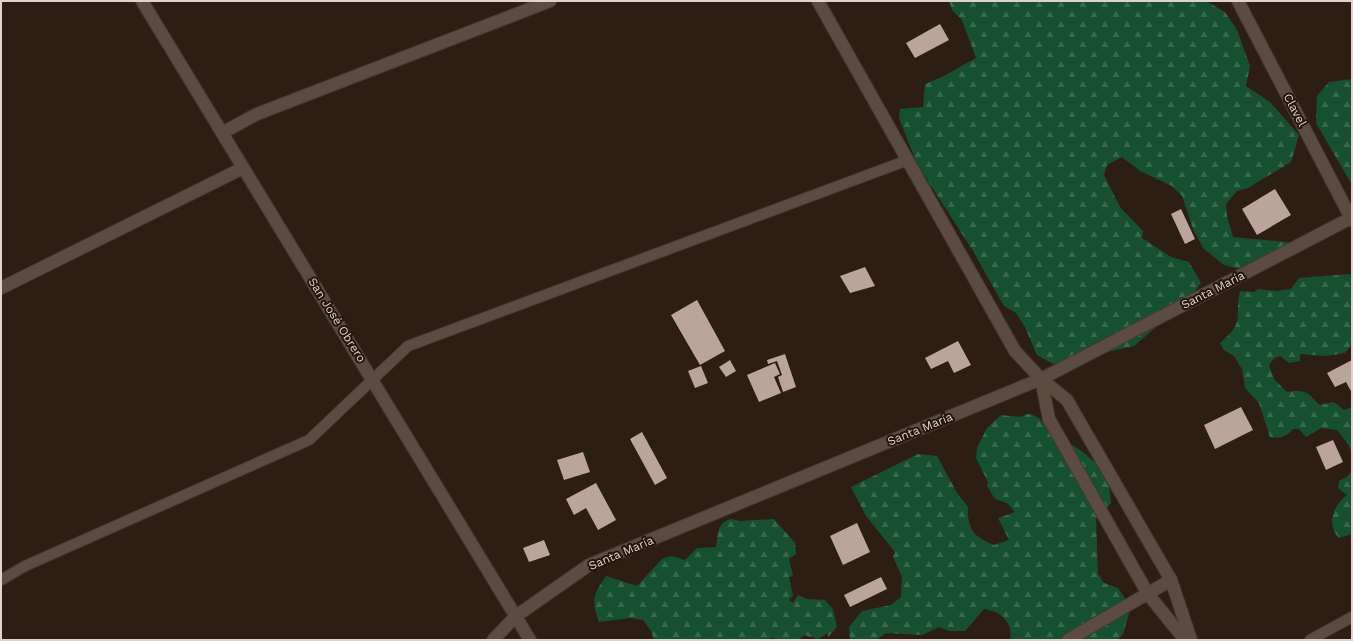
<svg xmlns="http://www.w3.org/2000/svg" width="1353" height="641" viewBox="0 0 1353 641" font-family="'Work Sans',sans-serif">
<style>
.forest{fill:url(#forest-firs)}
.building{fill:#baa49c}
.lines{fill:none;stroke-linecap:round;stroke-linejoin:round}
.lane-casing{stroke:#453933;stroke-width:12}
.street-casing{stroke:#453933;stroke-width:14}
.lane{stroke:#5c4b40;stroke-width:10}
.street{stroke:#5c4b40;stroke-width:12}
.labels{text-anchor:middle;stroke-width:4;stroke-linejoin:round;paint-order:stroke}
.street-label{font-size:12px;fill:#ded4cd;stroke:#23150b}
</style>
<defs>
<pattern id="forest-firs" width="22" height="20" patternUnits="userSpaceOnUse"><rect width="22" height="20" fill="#175031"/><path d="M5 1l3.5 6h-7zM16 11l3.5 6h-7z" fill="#38684e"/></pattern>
</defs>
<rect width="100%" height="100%" fill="#2d1e14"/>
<g class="forest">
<path d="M949,1H1206L1225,12L1237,30L1250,66L1246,86L1270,102L1299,135L1291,162L1248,188L1237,191L1226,204L1227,216L1233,237L1295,243L1293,251L1277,264L1258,273L1224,265L1203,248L1193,229L1182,196L1172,186L1140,171L1122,157L1107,165L1104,175L1120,207L1143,231L1142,238L1171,257L1189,262L1201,283L1191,297L1134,346L1053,364L1037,355L1025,327L1016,313L1004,306L973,251L917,164L899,118L900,109L923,107L925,84L942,77L976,58L962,20L952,10Z"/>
<path d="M1352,79V185L1316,123L1317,96L1329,82Z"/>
<path d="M1349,274L1352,276V344L1345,353L1326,356L1300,354V361L1289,363L1280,356L1273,359L1269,366L1274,379L1287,392C1305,389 1308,392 1319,405L1334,402L1344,410L1352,407V455L1349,445L1337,430L1321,428L1306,437L1299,429H1293C1286,437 1279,439 1270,437L1259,403L1245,388L1242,369L1234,356L1224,350L1220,343C1246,321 1234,319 1240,291L1254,292L1258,289L1277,291L1291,289L1299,278Z"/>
<path d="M1028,414C1043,417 1043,425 1054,433C1072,445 1104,462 1109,485C1110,491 1110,497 1111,503L1096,519L1098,574L1104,583L1118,588L1131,607L1123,634L1117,640H1010C1013,621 1001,612 984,609L965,631H949L939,627L922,635L886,633L876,640H850L849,627L862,611L891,605L901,597L902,577L893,557L895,552L866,516L851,487L918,454L937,456L957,493L968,507C967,531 975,537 994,545L1009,540L998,518L1015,512L1007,503L995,499L987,486L988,482L976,458L977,448L987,428L1001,415L1020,417Z"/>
<path d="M1352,471V534L1339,538C1326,525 1333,505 1347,495L1338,488L1339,481L1348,476Z"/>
<path d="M731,519L740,521L774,519L795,543L796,554L789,559L793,576L789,577L793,596L789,600L793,603L798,595L807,599L825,600L833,609L837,627L828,637V633L818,639L804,635L799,640H776L773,637L768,640H654L651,631L643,620L630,618L599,622C591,600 593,595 606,576L637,586L662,559L671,556L685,560L697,548L716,547C718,535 717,522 731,519Z"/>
</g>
<g class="building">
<path d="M940,24L949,40L915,58L906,43Z"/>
<path d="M1275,189L1291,215L1257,235L1242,209Z"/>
<path d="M1181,209L1195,239L1185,244L1171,214Z"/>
<path d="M865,267L875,286L850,293L840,276Z"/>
<path d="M697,300L725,351L700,365L671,315Z"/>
<path d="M958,341L971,365L954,373L948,361L931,369L925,358Z"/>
<path d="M785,354L796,387L783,392L778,377L782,375L777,361L768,364L767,360Z"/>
<path d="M730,360L736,371L726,377L719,367Z"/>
<path d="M1352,360V393L1346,382L1335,387L1327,373Z"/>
<path d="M775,363L780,374L774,377L781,393L759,402L747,375Z"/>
<path d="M701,366L708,383L695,388L688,371Z"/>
<path d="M1241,407L1253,430L1215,449L1204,425Z"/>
<path d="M642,432L667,478L655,485L630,439Z"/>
<path d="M1333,440L1343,462L1326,470L1316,447Z"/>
<path d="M583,452L590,472L564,480L557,460Z"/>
<path d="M596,483L616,520L598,530L586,508L574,515L566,499Z"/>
<path d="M857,523L870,552L843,565L830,536Z"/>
<path d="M544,540L550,555L529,562L523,548Z"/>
<path d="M881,577L887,589L850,607L844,595Z"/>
</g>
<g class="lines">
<defs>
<g id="lane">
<path d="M1,580L25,566L309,440L408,346L908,160"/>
<path d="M1310,640L1352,617"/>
</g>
<g id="street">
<path d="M142,1L530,640"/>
<path d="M818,1L1015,351L1041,379L1067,400L1171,580L1191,640"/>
<path d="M1238,1L1352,220"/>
<path d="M222,133L257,114L550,1"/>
<path d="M1,288L243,168"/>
<path d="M1041,379L1049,419L1148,594L1185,640"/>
<path d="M493,640L516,616L589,565L1041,379L1351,218"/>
<path d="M1068,640L1171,580"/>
</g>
</defs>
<use href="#lane" class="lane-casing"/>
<use href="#street" class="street-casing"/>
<use href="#lane" class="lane"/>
<use href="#street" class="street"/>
</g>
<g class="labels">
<g class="street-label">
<text transform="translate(1295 110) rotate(62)" y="4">Clavel</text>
<text transform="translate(1213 290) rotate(-27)" y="4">Santa María</text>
<text transform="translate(337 320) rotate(58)" y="4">San José Obrero</text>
<text transform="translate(920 429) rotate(-22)" y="4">Santa María</text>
<text transform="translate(621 553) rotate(-23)" y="4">Santa María</text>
</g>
</g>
<rect width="1353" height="641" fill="none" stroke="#ded4cd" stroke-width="4"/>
</svg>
